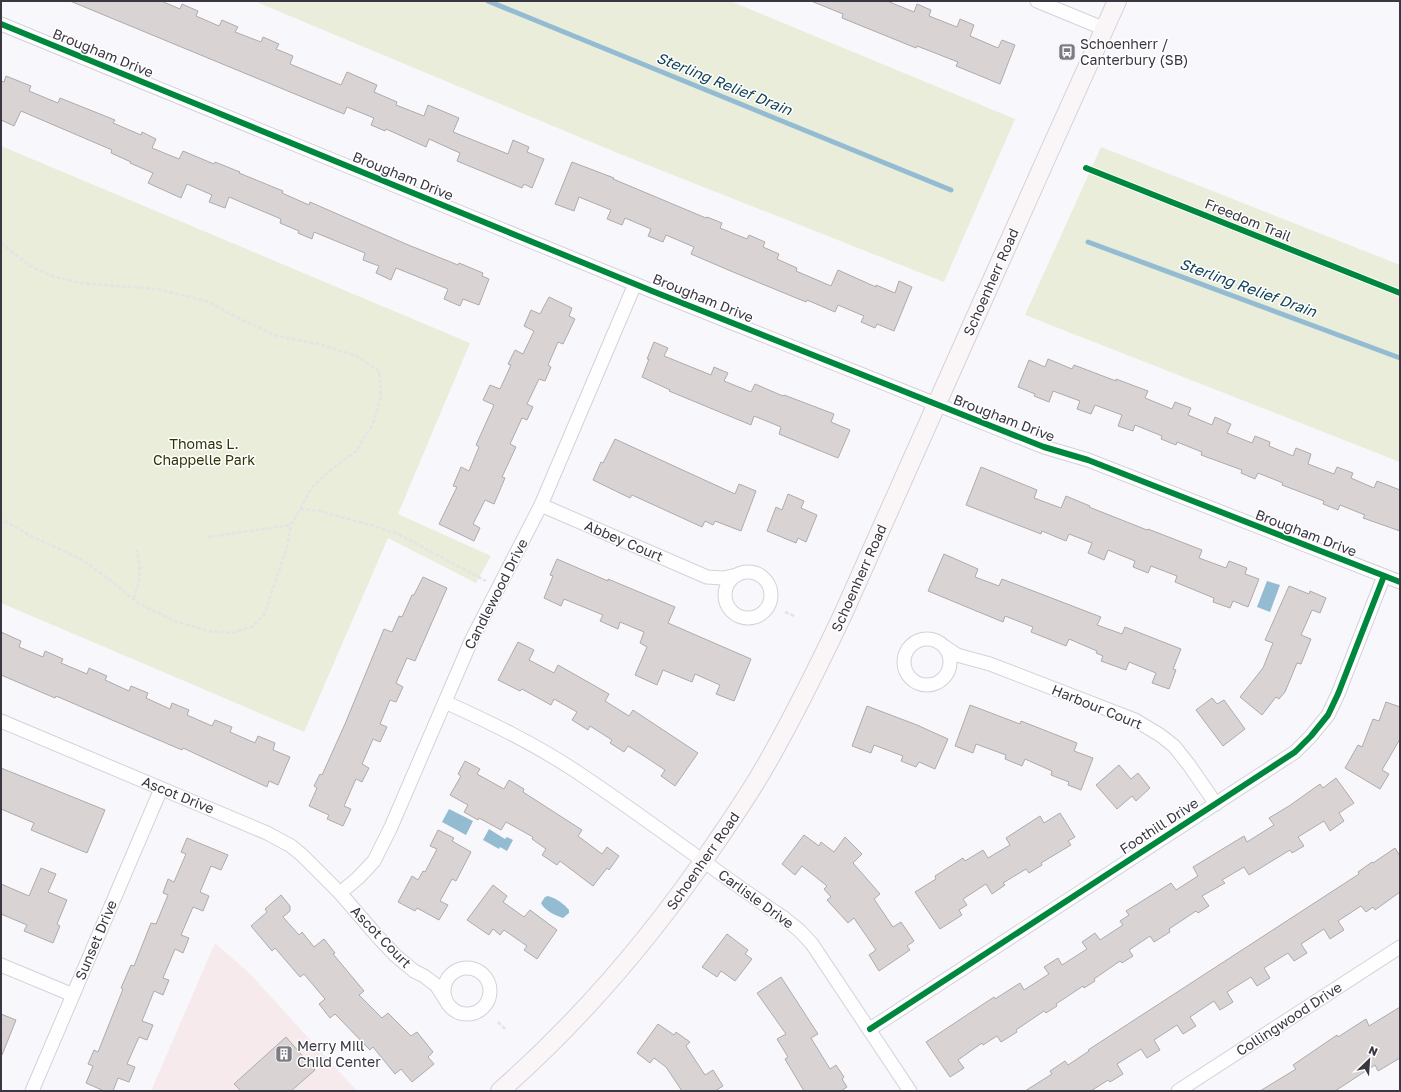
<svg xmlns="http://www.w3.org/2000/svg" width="1401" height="1092" viewBox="0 0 1401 1092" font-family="'Golos Text',sans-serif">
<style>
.commercial{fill:#f6eaed}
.green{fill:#eaedda}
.water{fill:#93bcd3}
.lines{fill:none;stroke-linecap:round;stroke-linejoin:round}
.stream{stroke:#93bcd3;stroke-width:5}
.building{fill:#d9d3d3;stroke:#b0abab}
.minor-casing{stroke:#d4d2d9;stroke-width:15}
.secondary-casing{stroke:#d4d2d9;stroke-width:20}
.path{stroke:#e4e3e6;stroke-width:2.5;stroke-dasharray:4 2;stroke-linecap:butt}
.minor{stroke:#fefeff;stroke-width:13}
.secondary{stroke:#faf6f8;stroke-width:18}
.cycleway-casing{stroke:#fff;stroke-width:8}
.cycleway{stroke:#00873e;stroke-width:6}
.labels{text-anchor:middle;stroke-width:3;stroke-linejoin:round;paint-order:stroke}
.poi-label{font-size:14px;fill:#3b3742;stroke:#fff;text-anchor:start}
.street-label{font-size:14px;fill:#3b3742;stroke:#fff}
.park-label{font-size:14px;fill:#303204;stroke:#fff}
.water-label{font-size:15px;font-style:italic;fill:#13445b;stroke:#fff}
</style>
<rect width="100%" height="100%" fill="#f8f7fc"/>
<path class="commercial" d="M215,943L250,974L357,1091H151Z"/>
<g class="green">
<path d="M254,1H730L1015,119L944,282L620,154Z"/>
<path d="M1,146L470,343L398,514L491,556L476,583L388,538L304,732L1,603Z"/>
<path d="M1101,147L1400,265V462L1025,315Z"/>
</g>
<g class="water">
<path d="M1267,581L1280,585L1270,612L1257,607Z"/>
<path d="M449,809L473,821L466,835L442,822Z"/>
<path d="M489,829L505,839L507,837L513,840L507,851L500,847L499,849L483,840Z"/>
<path d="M548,896C556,898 564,904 569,910V913L563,918C556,916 544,910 541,903L545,897Z"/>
</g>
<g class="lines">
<g class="stream">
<path d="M488,1L951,190"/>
<path d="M1088,242L1400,358"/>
</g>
</g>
<g class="building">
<path d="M70,1H161L180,9L182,4L198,11L196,16L219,26L222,20L238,27L235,32L261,42L263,37L279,44L276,49L293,56L290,64L341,85L347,72L377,85L374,92L397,102L396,105L424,116L428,105L459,118L453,132L508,154L513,140L529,147L527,152L544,159L532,188L524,184L522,188L457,161L460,153L429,139L426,147L386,129L385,131L371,125L374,118L347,107L344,114L324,106Z"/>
<path d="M811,1H887L914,12L917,4L931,10L929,16L957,27L960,19L974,25L970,36L998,48L1002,40L1015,45L1000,84L956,66L958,62L917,46L916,48L842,18L843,14Z"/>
<path d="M6,76L31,86L29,91L58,103L60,98L115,120L113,123L141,135L142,132L156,139L152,148L179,159L183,151L214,164L215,162L240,172L239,173L283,191L282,193L309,205L310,202L406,244L458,265L459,263L483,273L482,276L489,279L479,305L463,299L460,306L444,299L448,289L396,268L391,280L376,273L379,266L363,260L365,253L314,232L312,239L298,233L299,231L280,223L281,219L229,197L225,208L209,202L212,195L187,184L181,198L148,183L153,173L130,163L131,162L111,153L112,150L21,111L14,126L1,120V81L4,82Z"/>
<path d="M572,162L614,178L613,179L706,218L707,217L722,223L720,228L747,239L749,235L765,242L763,247L779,254L777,259L797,268L796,271L831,286L838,270L876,287V285L895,293L899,281L912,287L894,331L877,324L875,328L861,322L864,316L838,305L835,312L807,300L806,302L733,272L691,254L694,247L666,235L663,242L648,236L651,229L625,218L622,225L607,219L611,210L579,197L574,211L555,204Z"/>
<path d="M549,297L572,308L569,316L575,319L563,344L558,342L548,365L551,367L545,381L539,379L527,404L533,407L527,420L522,418L510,444L516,447L502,477L505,478L494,504L485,500L473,524L480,528L474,541L439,524L457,487L453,486L461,467L469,471L479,447L476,445L494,405L483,400L490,385L500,389L511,365L508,364L515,350L523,354L534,331L524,326L531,310L540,314Z"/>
<path d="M654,342L668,348L664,356L711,375L714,367L728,373L724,381L751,392L755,384L783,396L784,395L834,414L831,422L850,430L838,458L779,434L781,427L754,416L751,425L669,391L670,390L642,377L649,359H647Z"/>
<path d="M1048,359L1072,369L1074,365L1116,381V379L1148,391L1145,398L1172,409L1175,402L1191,408L1188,415L1212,425L1215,417L1231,424L1227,433L1252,443L1255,436L1270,442L1269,446L1293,456L1296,448L1311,454L1308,464L1334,474L1337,467L1353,473L1351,478L1374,488L1377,481L1400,490V531L1363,518L1365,515L1340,505L1338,510L1323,504L1324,501L1282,485L1283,483L1258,473L1255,479L1241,473L1242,470L1201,455L1202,452L1177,442L1176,445L1161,439L1162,436L1135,425L1133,431L1118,426L1122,415L1095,405L1091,414L1077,409L1080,401L1053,391L1049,402L1034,396L1035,394L1018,387L1029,360L1045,367Z"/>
<path d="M615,439L735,494L739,484L756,491L741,531L715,521L713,525L705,521L702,527L632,495L630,498L593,480L601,462L603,463Z"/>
<path d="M981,467L1037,490L1034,498L1061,508L1066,496L1090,506L1089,507L1147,530L1148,529L1202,550L1199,558L1226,568L1229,561L1247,568L1245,574L1259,579L1248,607L1233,601L1230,608L1213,602L1214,598L1175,582L1177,576L1151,566L1148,573L1133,567L1135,561L1108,550L1104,560L1088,553L1092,543L1069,534L1066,541L1042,531L1041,534L966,505Z"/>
<path d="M788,494L804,501L801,508L817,515L806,542L798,538L796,543L767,531L776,507L782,510Z"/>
<path d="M944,554L978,569L975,577L999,586L1002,579L1101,617L1097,625L1122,634L1125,627L1181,649L1173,669L1176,670L1169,689L1152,683L1156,673L1129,662L1126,670L1101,661L1103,656L1096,653L1097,651L1069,639L1066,646L1031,632L1033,627L1005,616L1003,622L928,591Z"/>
<path d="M557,559L608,581V579L675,607L668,623L751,659L734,701L716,694L720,685L695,674L692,682L663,670L657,685L635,675L647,647L640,643L644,632L620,622L618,629L600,621L603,615L564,599L561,606L544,598L553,576L550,575Z"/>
<path d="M423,577L447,588L415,661L407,658L396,683L403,687L396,702L390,700L380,724L387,727L380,742L373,739L362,764L369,768L362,782L356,779L344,806L351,809L343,826L327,819L329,815L309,806L317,788L314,786L320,774L322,775L345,724L384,629L392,632L399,616L402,617L412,595H414Z"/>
<path d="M1289,586L1309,594L1310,591L1326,598L1320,613L1312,610L1301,635L1311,639L1301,664L1297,663L1285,692L1279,699L1276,697L1262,715L1240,697L1263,668L1273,643L1265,640Z"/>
<path d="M1,632L21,641L19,647L43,657L45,651L63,659L61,663L87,674L89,668L107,676L105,680L129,691L131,686L148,693L146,698L170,709L172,703L189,710L187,715L212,726L215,720L232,727L230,732L255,743L258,736L275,743L273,750L290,757L278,785L269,781L267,787L183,748L182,750L56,696L55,698L1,675Z"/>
<path d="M518,642L534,650L529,660L554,673L558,665L595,686L609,694L605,701L629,716L633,710L698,753L675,786L661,776L665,770L644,756L628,746L624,752L610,743L612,740L590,726L588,730L572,720L577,712L554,699L551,705L522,689L520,691L498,680Z"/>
<path d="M1212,698L1217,704L1224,700L1245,729L1223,746L1196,710Z"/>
<path d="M1386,702L1400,707V739L1382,770L1389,774L1380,789L1345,768L1358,745L1362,747L1373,719L1379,721Z"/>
<path d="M970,705L1020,724L1021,721L1077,743L1074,751L1093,758L1081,790L1068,785L1069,782L1051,775L1052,771L1025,759L1022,766L1005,759L1006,755L976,744L973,753L955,746Z"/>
<path d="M867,706L917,725L948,739L935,769L919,762L916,767L901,761L903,756L874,745L871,753L852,746Z"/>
<path d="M465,761L480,769L477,774L504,789L509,780L524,789L523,792L582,830L578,836L602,854L607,847L619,856L609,870L607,868L593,886L560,861L557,865L542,855L546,849L532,839L533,837L506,822L501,830L479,818L478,820L464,812L468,805L450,795L461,776L458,774Z"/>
<path d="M1119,765L1131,779L1138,773L1150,788L1136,801L1132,796L1117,809L1096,785Z"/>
<path d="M1,768L105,810L87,853L31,830L34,823L1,809Z"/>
<path d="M1336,778L1354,803L1339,813L1344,821L1330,831L1324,821L1298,837L1304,846L1292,853L1290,850L1249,875L1244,867L1222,880L1225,883L1202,896L1209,906L1198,913L1196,911L1169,929L1170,932L1154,942L1150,936L1129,950L1133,956L1122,963L1120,961L1094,979L1095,981L1084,988L1083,986L1056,1004L1057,1006L1046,1013L1044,1011L1016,1030L1017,1032L1001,1042L997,1036L983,1045L982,1043L958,1060L964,1068L950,1077L926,1042L994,997L995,999L1020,983L1024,990L1049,974L1044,967L1058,958L1062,965L1087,949L1082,942L1095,933L1100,940L1123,925L1120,921L1129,915L1126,911L1171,883L1176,890L1198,876L1193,867L1244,836L1247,842L1274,825L1269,818L1289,806L1320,784L1323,788Z"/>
<path d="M1060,813L1075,837L1068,841L1071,845L1041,863L1042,865L1029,873L1026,869L1003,883L1005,885L992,894L986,884L963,899L967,905L959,910L962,915L940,929L915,892L936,879L935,876L963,858L965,861L983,850L988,858L1010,845L1006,838L1040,816L1044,823Z"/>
<path d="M438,830L454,838L452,841L471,852L456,881L452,879L440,901L448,905L439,920L417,908L415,911L398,902L412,876L418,880L423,871L425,872L437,849L430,846Z"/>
<path d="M804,835L819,846L821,842L834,852L845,837L862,854L853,863L880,894L874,899L893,927L901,922L914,941L907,946L910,950L879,971L869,955L876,950L854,918L848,923L827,900L831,897L824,889L827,886L802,866L795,875L782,864Z"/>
<path d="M187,838L228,855L221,870L211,866L200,892L209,896L203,911L193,907L181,935L189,938L183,953L175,949L163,978L169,980L163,995L154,991L142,1021L153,1025L147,1040L139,1037L127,1064L135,1067L129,1082L118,1078L113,1091H104L86,1083L93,1066L88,1064L94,1050L98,1052L123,989L121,988L131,965L134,966L151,923L156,924L168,895L163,893L168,879L174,882L186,854L181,852Z"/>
<path d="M1395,848L1400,856V892L1375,910L1373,907L1366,912L1361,906L1338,921L1344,930L1330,939L1324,929L1301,944L1307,953L1294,961L1288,953L1264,968L1270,978L1257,986L1251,977L1227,992L1233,1002L1220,1010L1214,1001L1190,1017L1196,1026L1183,1034L1177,1025L1154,1040L1160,1050L1147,1058L1141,1049L1117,1064L1123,1074L1110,1082L1108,1080L1091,1091H1025L1052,1074L1050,1071L1065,1061L1068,1065L1089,1051L1088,1050L1359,874L1358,872L1372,862L1373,863Z"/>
<path d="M41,868L56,874L48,892L67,900L57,924L60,926L53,943L24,931L27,925L1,914V884L29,896Z"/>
<path d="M493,885L507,896L503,902L524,917L530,910L557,930L537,959L524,950L527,946L504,930L500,935L493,929L489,935L467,920Z"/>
<path d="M281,895L290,906V911L283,917L299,935L302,932L314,947L324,939L335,953L333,954L364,991L359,995L382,1018L388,1013L411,1036L417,1032L433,1052L428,1057L434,1064L412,1082L401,1069L395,1074L373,1047L370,1050L335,1014L330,1018L319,1004L325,999L304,974L300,977L275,948L272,951L251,926L267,912L265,909Z"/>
<path d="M727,934L748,950L745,954L752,959L735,981L721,971L717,977L702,967Z"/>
<path d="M781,977L818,1034L811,1038L830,1069L836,1065L844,1077L842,1079L847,1087L841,1091H804L785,1059L788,1057L777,1039L786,1034L757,993Z"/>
<path d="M1400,1007V1058L1378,1071L1375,1065L1335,1091H1260L1296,1069L1293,1065L1337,1035L1338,1037L1366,1019L1369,1026Z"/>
<path d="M1,1014L16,1020L2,1055L1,1054Z"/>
<path d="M658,1024L674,1035L676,1032L690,1042L686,1046L705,1075L713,1070L723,1086L715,1091H682L666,1067L654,1058L650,1063L637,1053Z"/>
<path d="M286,1037L315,1070L291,1091H241L234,1084Z"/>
</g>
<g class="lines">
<defs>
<g id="minor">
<path d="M1037,1L1105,29"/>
<path d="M1,24L652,291L1044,447L1088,460L1400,582"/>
<path d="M541,505L707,577L723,578L737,575"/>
<circle cx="748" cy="595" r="23"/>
<circle cx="927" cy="662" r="23"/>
<path d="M945,647L957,655L990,664L1135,720L1160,735L1174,746L1189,765L1216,804"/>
<path d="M445,702C489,722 533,743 574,770C645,817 713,870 784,918L800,931L812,944L910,1091"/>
<path d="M1,721L267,833L291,846L302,855L340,893L378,937L396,956L414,971L424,976L436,985L445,999"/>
<path d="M340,893L358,878L374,861L391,827L471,641L541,505L635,284"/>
<path d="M1,965L73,995"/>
<circle cx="467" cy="991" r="23"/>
<path d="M870,1029L1295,752L1311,736L1328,715L1338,694L1384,576"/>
<path d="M32,1091L161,789"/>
<path d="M1178,1091L1400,947"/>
</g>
<path id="secondary" d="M500,1091C583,1018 655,933 717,841C734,816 752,790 767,763C795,714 820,663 844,612L1045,161L1117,1"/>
</defs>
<use href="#minor" class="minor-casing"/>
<use href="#secondary" class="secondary-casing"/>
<g class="path">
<path d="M1,243L30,266L52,276L80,283L157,289L206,301L238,318L277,336L319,344L357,356L379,371L381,396L373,424L356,451L331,470L313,486L291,525L287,547L264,615L253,626L232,633L208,631L175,621L138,603L110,580L81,559L31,536L1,519"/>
<path d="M300,509L320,511L374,526L398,534L486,581"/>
<path d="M208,537L291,525"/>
<path d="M133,599C142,579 140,571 137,550"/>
<path d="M785,612L796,617"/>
<path d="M498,1022L505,1029"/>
</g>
<use href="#minor" class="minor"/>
<use href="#secondary" class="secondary"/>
<defs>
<g id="cycleway">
<path d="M1,24L652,291L1044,447L1088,460L1400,582"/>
<path d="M1086,168L1400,293"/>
<path d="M870,1029L1295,752L1311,736L1328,715L1338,694L1384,576"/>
</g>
</defs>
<use href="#cycleway" class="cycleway-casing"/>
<use href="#cycleway" class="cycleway"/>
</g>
<defs>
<symbol id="bus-square" viewBox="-11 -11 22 22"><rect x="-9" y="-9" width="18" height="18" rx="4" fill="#7d7a83" stroke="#fff"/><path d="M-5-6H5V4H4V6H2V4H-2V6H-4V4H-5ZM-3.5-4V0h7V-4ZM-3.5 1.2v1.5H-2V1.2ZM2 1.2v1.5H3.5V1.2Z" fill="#fff"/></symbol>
<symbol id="building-square" viewBox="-11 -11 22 22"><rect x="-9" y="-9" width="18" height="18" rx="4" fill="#7d7a83" stroke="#fff"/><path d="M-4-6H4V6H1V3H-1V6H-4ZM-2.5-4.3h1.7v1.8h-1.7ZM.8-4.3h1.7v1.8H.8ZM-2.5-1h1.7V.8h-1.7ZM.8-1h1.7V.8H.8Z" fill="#fff"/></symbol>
</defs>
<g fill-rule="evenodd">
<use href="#bus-square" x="1057" y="42" width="20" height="20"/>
<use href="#building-square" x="274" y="1044" width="20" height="20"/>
</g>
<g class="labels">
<g class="poi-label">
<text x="1080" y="49">Schoenherr /<tspan x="1080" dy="16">Canterbury (SB)</tspan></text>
<text x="297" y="1051">Merry Mill<tspan x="297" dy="16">Child Center</tspan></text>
</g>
<g class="street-label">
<text transform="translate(103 53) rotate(22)" y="5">Brougham Drive</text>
<text transform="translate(403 176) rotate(22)" y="5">Brougham Drive</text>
<text transform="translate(1248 220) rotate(22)" y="5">Freedom Trail</text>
<text transform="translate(991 282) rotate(-66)" y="5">Schoenherr Road</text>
<text transform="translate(703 298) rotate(22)" y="5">Brougham Drive</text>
<text transform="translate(1004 418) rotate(21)" y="5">Brougham Drive</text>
<text transform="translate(1306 533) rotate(21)" y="5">Brougham Drive</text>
<text transform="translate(624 541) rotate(23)" y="5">Abbey Court</text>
<text transform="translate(859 578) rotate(-66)" y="5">Schoenherr Road</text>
<text transform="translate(496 594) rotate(-63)" y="5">Candlewood Drive</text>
<text transform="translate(1097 707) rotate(22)" y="5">Harbour Court</text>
<text transform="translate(178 795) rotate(22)" y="5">Ascot Drive</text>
<text transform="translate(1159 826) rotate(-33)" y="5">Foothill Drive</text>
<text transform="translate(703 861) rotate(-55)" y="5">Schoenherr Road</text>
<text transform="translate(756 899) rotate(36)" y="5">Carlisle Drive</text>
<text transform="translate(381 937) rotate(46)" y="5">Ascot Court</text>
<text transform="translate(96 940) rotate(-67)" y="5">Sunset Drive</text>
<text transform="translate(1289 1019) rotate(-33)" y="5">Collingwood Drive</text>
</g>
<g class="park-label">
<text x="204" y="449">Thomas L.<tspan x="204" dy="16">Chappelle Park</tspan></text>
</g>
<g class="water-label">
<text transform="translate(724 84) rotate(22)" y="5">Sterling Relief Drain</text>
<text transform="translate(1248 288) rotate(20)" y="5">Sterling Relief Drain</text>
</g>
</g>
<rect width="1401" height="1092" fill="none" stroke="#3b3742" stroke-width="4"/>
<g transform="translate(1369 1060) rotate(25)" stroke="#ffffff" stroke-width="3" paint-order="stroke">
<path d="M0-3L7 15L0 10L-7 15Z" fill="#3b3742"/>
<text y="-6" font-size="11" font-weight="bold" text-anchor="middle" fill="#3b3742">N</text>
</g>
</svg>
